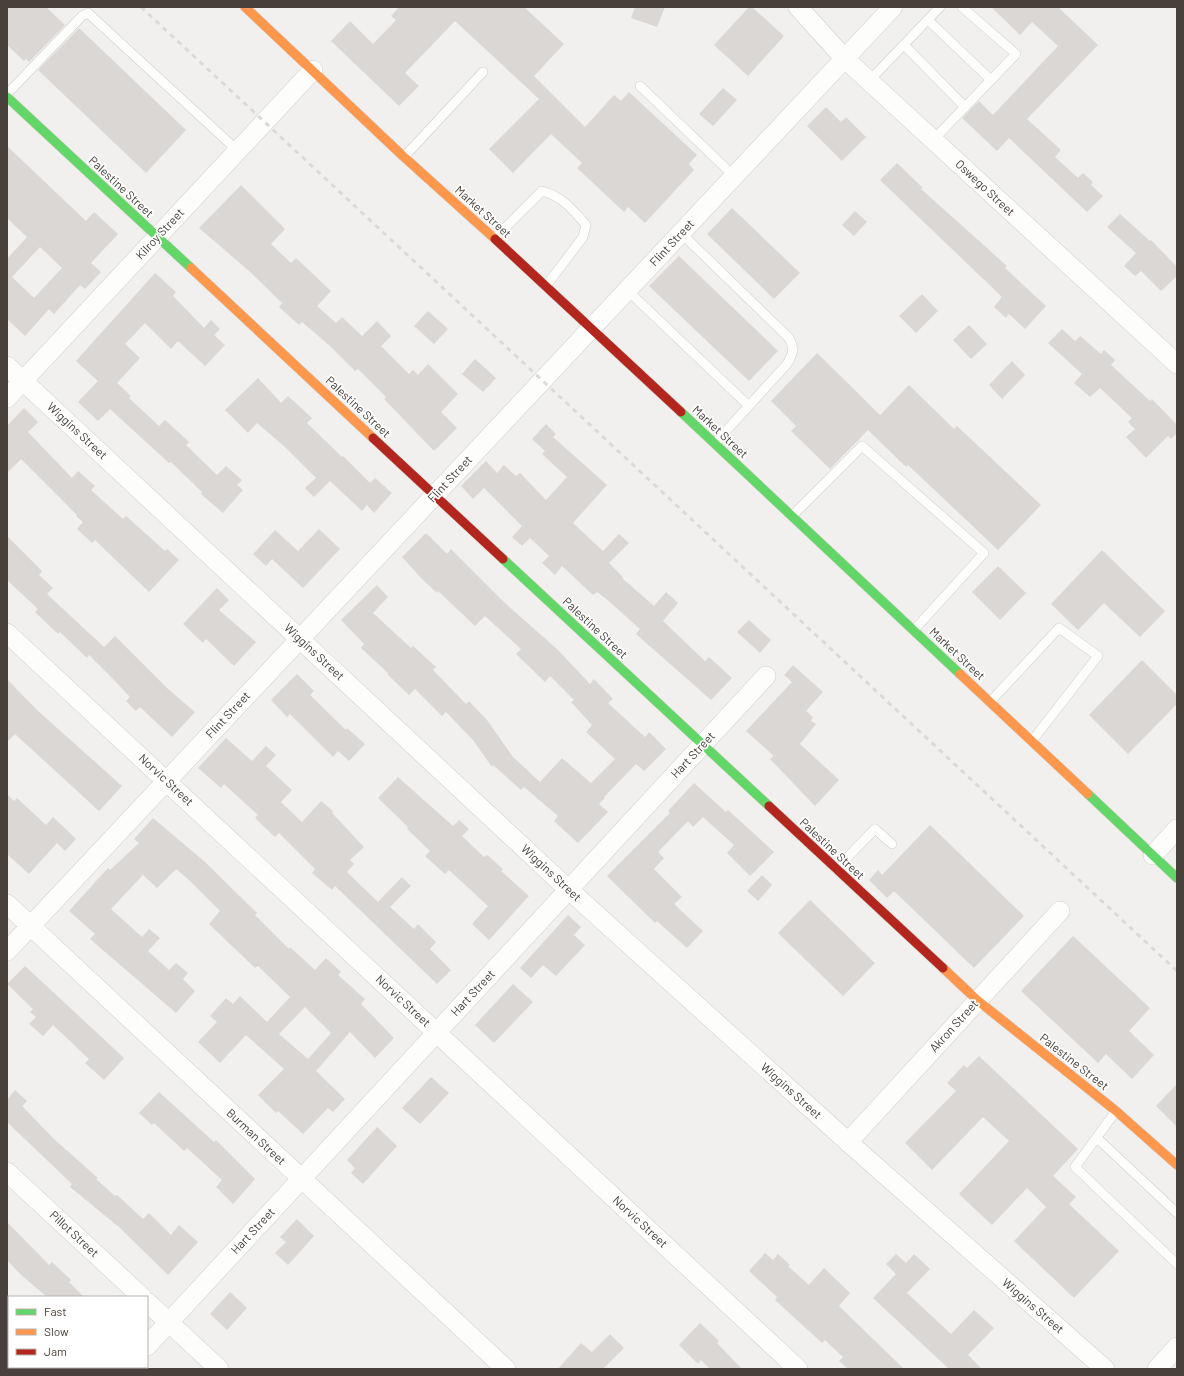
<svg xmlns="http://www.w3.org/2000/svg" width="1184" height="1376" viewBox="0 0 1184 1376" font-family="Barlow,sans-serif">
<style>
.building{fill:#dad7d5;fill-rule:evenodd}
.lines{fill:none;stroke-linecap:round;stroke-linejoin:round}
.lane-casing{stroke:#d0cecb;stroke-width:10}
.street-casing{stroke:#d0cecb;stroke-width:20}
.fast-casing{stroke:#d0ccc5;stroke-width:10}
.slow-casing{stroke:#d0ccc5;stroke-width:10}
.jam-casing{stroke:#d0ccc5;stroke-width:10}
.lane{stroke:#fdfdfc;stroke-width:9}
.street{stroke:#fdfdfc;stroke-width:19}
.fast{stroke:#63d668;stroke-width:9}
.slow{stroke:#ff974d;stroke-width:9}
.jam{stroke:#b3261e;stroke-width:9}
.rail{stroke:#dadada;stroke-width:3;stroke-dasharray:5 5;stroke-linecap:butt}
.labels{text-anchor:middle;stroke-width:3.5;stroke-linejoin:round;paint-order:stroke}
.street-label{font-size:12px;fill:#48403a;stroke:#fff}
</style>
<rect width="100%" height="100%" fill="#f2f0ee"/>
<g class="building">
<path d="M7,7H46L65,25L29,62L26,59L24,61L7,45Z"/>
<path d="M399,7H524L564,44L534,76L585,127L614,95L621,101L629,92L697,155L689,164L694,170L645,223L628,207L624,212L577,168L582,163L551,134L513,173L489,149L539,99L455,21L405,73L419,86L399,106L331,41L350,21L373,44L396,20L391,16Z"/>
<path d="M635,7H665L657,27L631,18Z"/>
<path d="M749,7H752L784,36L748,76L714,45Z"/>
<path d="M991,7H1058L1098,45L1027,119L1061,150L1055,157L1078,178L1083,173L1093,182L1091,185L1103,196L1087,212L1009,138L997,151L962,118L979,101L993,115L1058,46L1032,22L1020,35Z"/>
<path d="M79,28L186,130L146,173L38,70Z"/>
<path d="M723,88L737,100L713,126L699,114Z"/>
<path d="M826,107L841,122L846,117L866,137L842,161L807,126Z"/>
<path d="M7,146L86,221L94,212L118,234L91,263L101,272L85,289L80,285L54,314L49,309L25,336L7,319V259L27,237L7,218ZM40,247L62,268L34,298L12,277Z"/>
<path d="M897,163L923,188L921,189L978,240L1007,266L1005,268L1046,306L1025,329L1009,314L1006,318L994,307L1002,297L880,180Z"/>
<path d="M241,185L285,229L271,244L291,263L296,258L331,291L317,306L336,323L342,317L362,336L377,321L391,336L381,346L409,374L413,370L418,375L428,364L458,394L441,412L457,428L434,451L384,399L386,397L358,369L355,371L330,346L302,322L299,325L279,307L282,303L248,270L199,228Z"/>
<path d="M732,208L800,273L774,299L707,234Z"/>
<path d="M855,211L867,222L854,236L842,225Z"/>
<path d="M1120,214L1150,241L1151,240L1177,267V276L1161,291L1141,271L1135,276L1124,266L1136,253L1107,227Z"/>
<path d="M679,256L778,351L749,381L649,286Z"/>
<path d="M155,273L176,292L173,296L204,328L211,320L220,329L214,335L225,345L205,366L178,341L171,349L145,323L125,344L140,358L117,383L131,396L129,398L159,426L165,420L189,442L186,445L217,475L226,466L242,480L237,485L243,490L223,513L201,494L202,492L171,462L169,463L110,409L98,421L78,402L98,381L76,361Z"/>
<path d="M922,294L938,311L916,333L899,316Z"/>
<path d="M428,311L448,329L434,344L414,326Z"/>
<path d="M969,325L987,344L971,359L953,340Z"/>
<path d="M1062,329L1075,341L1080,336L1101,354L1104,350L1115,360L1111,365L1150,401L1152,399L1177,425V433L1171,439L1168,436L1146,458L1126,437L1135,429L1128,422L1132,418L1100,388L1090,397L1074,383L1082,374L1048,343Z"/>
<path d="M817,353L880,415L909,385L954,429L957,426L1041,505L998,550L908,465L906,467L868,430L830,469L791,431L796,426L771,401Z"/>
<path d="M475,359L496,378L483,392L462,374Z"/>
<path d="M1012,361L1025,375L1002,399L989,385Z"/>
<path d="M258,378L281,403L288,396L312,418L307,423L342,457L343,456L370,483L375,478L392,493L374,513L367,505L362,511L330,481L314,497L305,488L316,478L285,447L257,423L248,433L225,410Z"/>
<path d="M24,408L38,422L28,432L72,478L78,471L95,486L91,490L123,519L126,516L165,551L167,549L179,560L149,592L95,540L92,543L77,529L83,522L76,516L77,515L21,459L7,473V426Z"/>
<path d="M546,424L556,434L553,437L607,485L573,523L603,551L619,534L629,543L609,563L623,577L622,578L654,606L666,592L678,603L663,621L705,661L709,657L732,678L711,700L636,634L640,629L604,597L597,592L593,595L562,566L555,575L542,563L549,556L530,538L522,546L512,537L522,526L484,488L473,499L461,486L486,461L497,473L504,465L516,476L520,473L546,500L567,477L542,454L545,451L532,439Z"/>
<path d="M319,529L340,549L303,588L272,559L266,566L253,554L275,530L298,551Z"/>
<path d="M426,533L447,554L451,549L505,603L557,649L590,684L594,679L613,699L608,703L645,737L649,732L666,749L644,771L636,764L604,797L605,798L599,804L608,812L578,843L554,821L558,816L524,787L521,790L493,765L492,767L473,740L446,712L442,716L415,689L409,695L387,674L388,673L361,648L364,644L341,620L377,585L388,597L373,613L411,648L413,646L436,667L433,670L466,704L469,701L487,720L513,757L540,782L562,758L591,783L615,759L586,732L592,725L571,702L574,700L550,676L545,682L516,654L521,649L485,616L475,626L438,591L437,593L422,579L402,557Z"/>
<path d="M7,536L42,571L39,575L53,588L47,594L104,647L115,636L168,689L195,712L172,737L140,707L136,711L126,701L130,697L113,679L89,655L87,658L60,632L58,634L35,612L38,609L7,580Z"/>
<path d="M1102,550L1165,611L1140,637L1104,603L1078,630L1051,604Z"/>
<path d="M998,566L1026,593L1000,620L972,592Z"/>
<path d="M217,588L229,600L219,610L256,642L234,666L206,639L203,643L183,624Z"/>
<path d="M749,620L771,640L760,653L737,632Z"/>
<path d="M1142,660L1177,695V704L1128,754L1089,715Z"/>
<path d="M793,665L823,692L806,711L813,717L811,721L816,724L800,744L839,780L815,806L770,759L774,756L746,731L792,682L784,675Z"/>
<path d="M297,674L314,691L310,695L346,730L347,728L365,744L349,761L338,751L333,757L290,714L287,717L271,700Z"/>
<path d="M7,679L38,711L122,786L99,811L15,734L7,742Z"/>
<path d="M226,738L252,761L266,746L276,755L266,766L292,790L281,802L302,822L321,801L333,811L332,813L364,847L350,860L354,864L347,872L378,902L402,877L411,886L390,907L414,929L418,924L436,942L430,949L451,970L437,984L335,886L332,890L312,873L315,869L279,833L275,837L255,818L258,815L224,784L221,788L198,768Z"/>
<path d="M398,777L453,826L459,820L469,829L462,836L484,857L487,855L503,869L501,871L529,896L489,940L472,924L488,906L449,870L445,874L425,856L430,851L407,829L408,827L378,798Z"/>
<path d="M694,783L726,812L728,810L774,852L750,876L727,853L734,845L703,817L693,827L688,821L658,852L664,858L654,869L682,897L674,904L703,931L687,948L657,921L655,923L607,876L670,813L668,811Z"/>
<path d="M7,794L14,801L17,798L46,825L53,817L76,839L65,851L57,843L29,874L7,854Z"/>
<path d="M153,818L205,862L257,913L255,915L289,949L290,947L315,970L326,958L341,972L338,975L365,999L361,1004L394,1038L375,1058L350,1032L316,1071L345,1099L333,1112L328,1108L303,1134L278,1111L276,1113L258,1095L284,1069L246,1035L220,1063L198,1042L217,1022L210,1016L226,998L233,1004L240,996L267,1022L290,997L258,966L255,968L209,924L220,911L188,879L176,869L157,888L143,875L111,909L142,937L149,929L160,938L148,951L169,970L176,963L188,973L183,979L195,991L176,1013L90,939L95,934L69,911L108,868L110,870L139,843L134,839ZM305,1007L331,1033L308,1059L279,1034Z"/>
<path d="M930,825L1024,916L974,968L894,891L887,898L869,880L878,870L882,875Z"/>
<path d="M762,875L772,885L758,901L747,891Z"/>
<path d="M810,900L875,963L843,996L778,933Z"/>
<path d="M568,915L581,927L574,935L585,945L556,976L543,965L531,978L520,968Z"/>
<path d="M1073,936L1150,1008L1129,1031L1154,1055L1132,1079L1106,1054L1098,1063L1021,991Z"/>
<path d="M25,966L124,1058L104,1080L85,1063L89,1059L53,1025L43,1036L29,1024L36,1017L30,1012L33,1009L7,984Z"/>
<path d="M513,984L533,1002L494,1043L475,1025Z"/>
<path d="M979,1056L1078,1149L1053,1176L1076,1197L1069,1204L1119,1251L1074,1298L1014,1241L1046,1207L1027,1188L992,1225L959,1194L1009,1141L983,1117L932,1170L905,1143L956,1091L947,1083L964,1065L967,1068Z"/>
<path d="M431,1077L449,1093L420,1124L402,1108Z"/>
<path d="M1177,1084V1127L1156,1106Z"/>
<path d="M15,1090L27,1101L22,1106L55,1140L98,1178L96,1179L115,1196L117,1195L143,1219L149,1213L171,1235L179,1225L198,1242L168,1275L119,1227L70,1187L72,1184L7,1122V1100Z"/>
<path d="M159,1092L214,1142L216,1140L255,1179L233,1204L216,1187L222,1180L187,1148L184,1151L154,1123L152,1125L139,1113Z"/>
<path d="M377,1127L397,1146L363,1184L351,1173L355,1168L347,1160Z"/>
<path d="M297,1219L314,1236L288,1265L275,1253L286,1242L280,1237Z"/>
<path d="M7,1222L49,1265L52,1262L71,1280L69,1282L84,1297H47L20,1274L7,1260Z"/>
<path d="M765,1253L773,1260L778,1254L790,1265L788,1266L809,1285L824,1268L850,1293L839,1306L904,1369H848L839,1361L843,1357L825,1340L822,1343L775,1300L777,1297L749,1271Z"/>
<path d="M896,1254L906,1263L914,1254L930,1269L907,1293L951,1334L974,1310L994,1328L968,1355L982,1369H949L873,1298L896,1274L886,1264Z"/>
<path d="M230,1292L247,1308L227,1330L210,1314Z"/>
<path d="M700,1323L719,1341L717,1343L742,1369H710L701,1360L698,1364L679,1345Z"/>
<path d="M610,1334L624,1348L603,1369H558L581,1343L592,1352Z"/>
</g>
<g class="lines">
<defs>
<g id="lane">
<path d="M928,20L991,80"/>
<path d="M904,45L965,107"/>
<path d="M869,81L940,7"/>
<path d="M640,86L734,176"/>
<path d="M7,94L82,16L88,13L238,151"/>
<path d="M933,140L1016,54L962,7"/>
<path d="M404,157L483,72"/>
<path d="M681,233L789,338C795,349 793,354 787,364L715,443"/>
<path d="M494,239L542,191C562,196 573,210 586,225L583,237L546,286"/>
<path d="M627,290L749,406"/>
<path d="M792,516L862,446L984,553L914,630"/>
<path d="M990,702L1059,628L1098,656L1032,741"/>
<path d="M836,869L875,829L892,844"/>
<path d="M1116,1111L1075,1167L1177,1264"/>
<path d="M1097,1138L1177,1213"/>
</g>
<g id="street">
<path d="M798,7L844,58L1177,364"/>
<path d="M7,366L569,890L848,1142L1105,1369"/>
<path d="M7,398L313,70"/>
<path d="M7,633L798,1369"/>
<path d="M1153,855L1177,829"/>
<path d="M7,904L506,1369"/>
<path d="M7,951L893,7"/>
<path d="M848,1142L1060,911"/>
<path d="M7,1172L142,1297"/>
<path d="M147,1302L219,1369"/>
<path d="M147,1346L766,676"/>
<path d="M125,1369L127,1367"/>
<path d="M1157,1369L1177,1347"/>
</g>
<g id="fast">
<path d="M7,97L191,268"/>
<path d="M681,412L960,674"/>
<path d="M503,559L769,806"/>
<path d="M1088,794L1177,878"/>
</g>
<g id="slow">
<path d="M245,7L404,157L495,239"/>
<path d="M191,268L373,438"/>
<path d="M960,674L1088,794"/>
<path d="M943,968L977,1000L1116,1111L1177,1165"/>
</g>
<g id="jam">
<path d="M495,239L681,412"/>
<path d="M373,438L503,559"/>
<path d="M769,806L943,968"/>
</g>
</defs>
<use href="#lane" class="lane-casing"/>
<use href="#street" class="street-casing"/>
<use href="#fast" class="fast-casing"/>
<use href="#slow" class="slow-casing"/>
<use href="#jam" class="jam-casing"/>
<use href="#lane" class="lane"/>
<use href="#street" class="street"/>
<use href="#fast" class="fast"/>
<use href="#slow" class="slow"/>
<use href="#jam" class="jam"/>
<path class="rail" d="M141,7L1177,971"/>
</g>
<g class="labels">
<g class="street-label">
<text transform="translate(121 187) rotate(43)" y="4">Palestine Street</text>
<text transform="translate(985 188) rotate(43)" y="4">Oswego Street</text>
<text transform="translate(483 212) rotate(42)" y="4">Market Street</text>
<text transform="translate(160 234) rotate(-47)" y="4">Kilroy Street</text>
<text transform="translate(672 243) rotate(-47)" y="4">Flint Street</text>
<text transform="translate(358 407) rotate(43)" y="4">Palestine Street</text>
<text transform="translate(77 431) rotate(43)" y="4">Wiggins Street</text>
<text transform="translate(720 432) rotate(43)" y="4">Market Street</text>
<text transform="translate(450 479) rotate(-47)" y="4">Flint Street</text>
<text transform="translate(595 628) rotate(43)" y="4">Palestine Street</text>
<text transform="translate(314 652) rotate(43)" y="4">Wiggins Street</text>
<text transform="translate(957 654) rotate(43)" y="4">Market Street</text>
<text transform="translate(228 715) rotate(-47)" y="4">Flint Street</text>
<text transform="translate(693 755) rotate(-47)" y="4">Hart Street</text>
<text transform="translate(166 780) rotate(43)" y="4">Norvic Street</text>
<text transform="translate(832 849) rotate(43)" y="4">Palestine Street</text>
<text transform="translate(551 873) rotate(43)" y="4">Wiggins Street</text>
<text transform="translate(473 993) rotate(-47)" y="4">Hart Street</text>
<text transform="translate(403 1001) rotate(43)" y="4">Norvic Street</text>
<text transform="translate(954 1026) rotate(-48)" y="4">Akron Street</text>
<text transform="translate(1074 1062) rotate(38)" y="4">Palestine Street</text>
<text transform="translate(791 1091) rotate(42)" y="4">Wiggins Street</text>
<text transform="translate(256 1137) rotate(43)" y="4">Burman Street</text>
<text transform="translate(640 1222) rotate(43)" y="4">Norvic Street</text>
<text transform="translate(253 1231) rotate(-47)" y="4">Hart Street</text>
<text transform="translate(74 1234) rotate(43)" y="4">Pillot Street</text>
<text transform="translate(1033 1306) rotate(41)" y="4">Wiggins Street</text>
</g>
</g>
<rect width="1184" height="1376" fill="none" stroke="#48403a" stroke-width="16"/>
<rect x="8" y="1296" width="140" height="72" fill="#ffffff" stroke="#b6b3b0"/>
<rect x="16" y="1309" width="20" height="6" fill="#63d668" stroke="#b6b3b0"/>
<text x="44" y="1316" font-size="12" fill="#48403a">Fast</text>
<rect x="16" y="1329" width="20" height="6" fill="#ff974d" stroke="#b6b3b0"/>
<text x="44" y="1336" font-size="12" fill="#48403a">Slow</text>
<rect x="16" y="1349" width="20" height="6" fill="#b3261e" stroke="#b6b3b0"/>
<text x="44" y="1356" font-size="12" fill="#48403a">Jam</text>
</svg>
